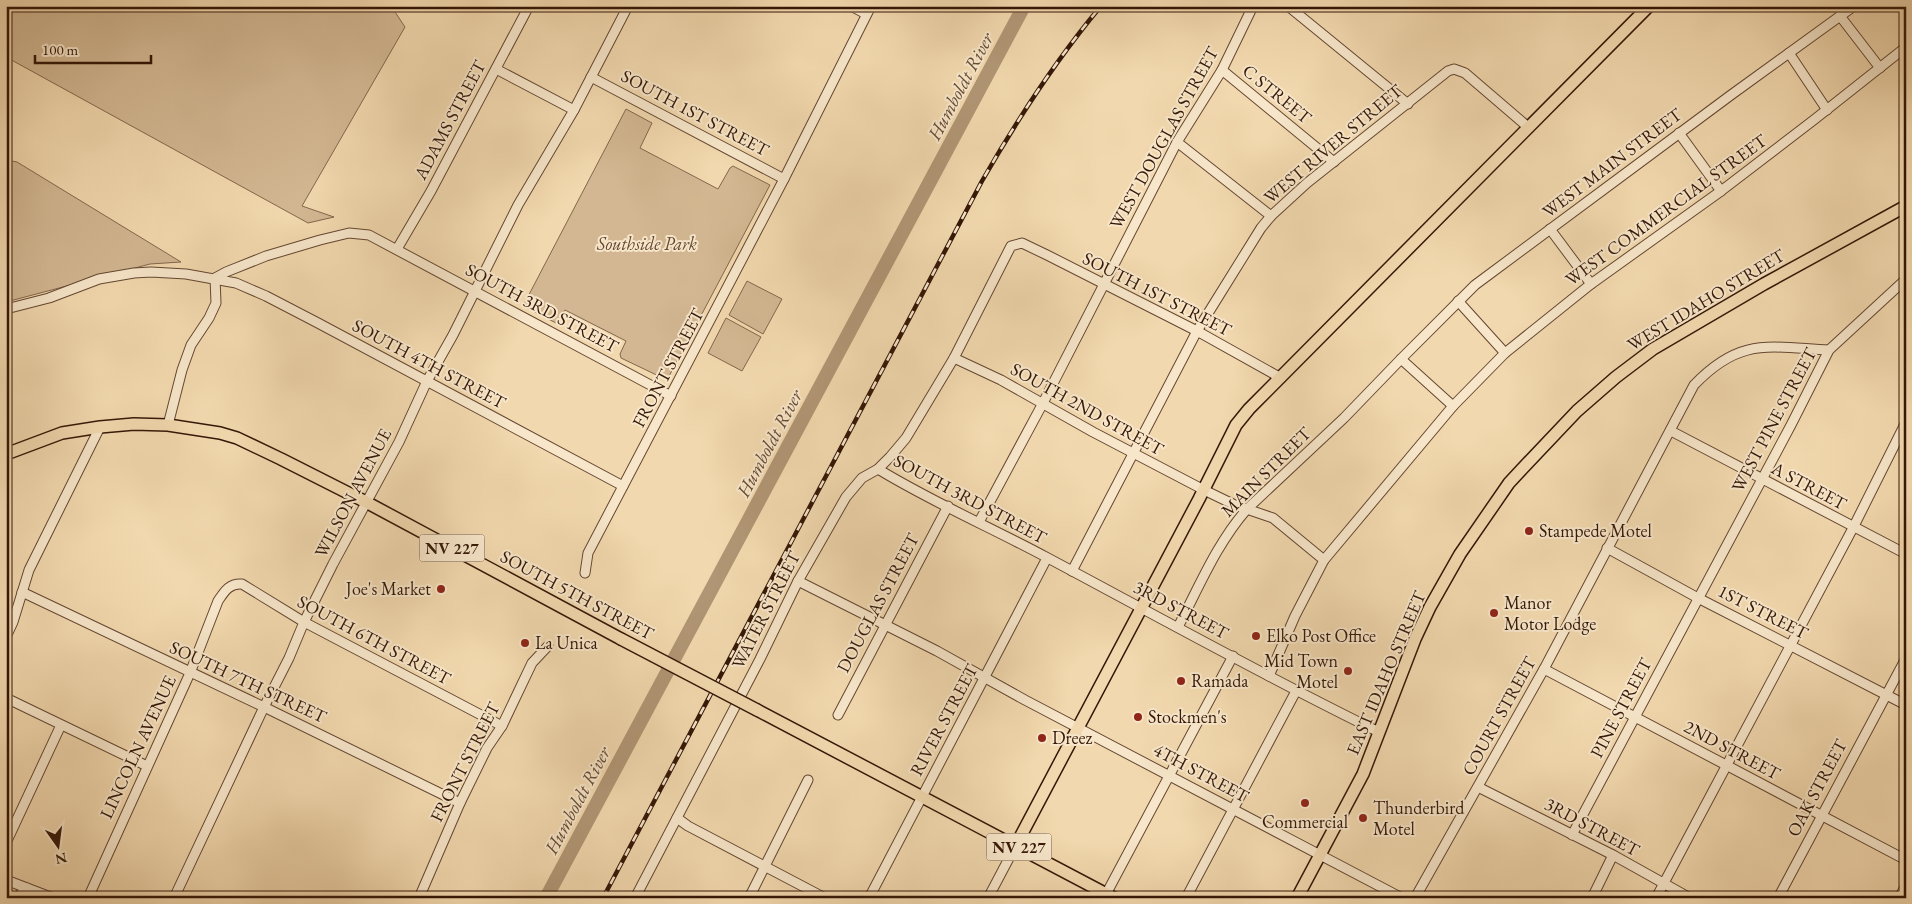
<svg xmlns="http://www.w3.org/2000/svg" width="1912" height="904" viewBox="0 0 1912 904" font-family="'EB Garamond',serif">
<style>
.green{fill:#d2b792;stroke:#83674c}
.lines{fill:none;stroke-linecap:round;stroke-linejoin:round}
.river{stroke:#b19675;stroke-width:14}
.minor-casing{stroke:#644731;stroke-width:11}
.major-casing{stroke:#341707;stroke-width:14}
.minor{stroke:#f7e6ca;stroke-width:9}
.major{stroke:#f2d8ae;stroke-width:11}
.rail-casing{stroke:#341707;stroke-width:4.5}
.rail{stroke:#f7e6ca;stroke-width:2.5;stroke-dasharray:8;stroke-linecap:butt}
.major-bridge-casing{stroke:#341707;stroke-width:14;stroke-linecap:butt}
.major-bridge{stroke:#f2d8ae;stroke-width:11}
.poi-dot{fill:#8f2418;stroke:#f7e6ca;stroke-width:2}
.labels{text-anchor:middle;stroke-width:4;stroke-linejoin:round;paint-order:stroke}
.shield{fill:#f7e6ca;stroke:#6e5542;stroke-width:1}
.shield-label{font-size:16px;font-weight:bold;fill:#341707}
.street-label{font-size:18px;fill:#341707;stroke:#f7e6ca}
.park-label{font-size:18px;font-style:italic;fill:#634731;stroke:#f7e6ca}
.poi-label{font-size:18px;fill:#341707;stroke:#f7e6ca;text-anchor:start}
.water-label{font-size:19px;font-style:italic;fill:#664a33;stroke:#f7e6ca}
</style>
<rect width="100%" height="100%" fill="#f2d8ae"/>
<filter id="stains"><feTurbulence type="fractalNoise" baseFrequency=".004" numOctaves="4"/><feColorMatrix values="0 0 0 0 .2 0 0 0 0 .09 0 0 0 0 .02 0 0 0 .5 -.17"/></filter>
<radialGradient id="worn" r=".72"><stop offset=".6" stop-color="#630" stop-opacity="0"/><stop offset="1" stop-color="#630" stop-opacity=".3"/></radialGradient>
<g class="green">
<path d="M6,6H391L405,27L302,206L334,217L308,223L6,57Z"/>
<path d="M626,109L652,123L640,148L718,189L730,168L733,166L770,185L667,380L621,358L620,354L626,341L565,310L556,323L523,306Z"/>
<path d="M6,160L17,162L181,262L150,264L6,302Z"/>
<path d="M747,281L782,299L763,334L729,315Z"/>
<path d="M726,318L761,337L742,371L708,353Z"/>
</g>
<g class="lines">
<path class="river" d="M546,898L1024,6"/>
<defs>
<g id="minor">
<path d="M851,6L866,14"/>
<path d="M1288,6L1408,104"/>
<path d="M1840,16L1880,68"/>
<path d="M1789,53L1827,110"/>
<path d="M496,69L574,110"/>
<path d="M1222,70L1334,162"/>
<path d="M591,77L784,179"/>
<path d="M1679,133L1721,191"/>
<path d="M1177,142L1271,216"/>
<path d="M1550,229L1591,284"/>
<path d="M397,249L431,191L529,6"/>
<path d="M215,278L226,272L266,256L320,240L349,233L369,235L671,396"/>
<path d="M1458,301L1505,353"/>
<path d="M6,309L49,298L99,279L134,273L151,272L186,274L236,283L266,296L318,323L623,486"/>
<path d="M954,358L1001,380L1093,432L1204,490L1235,505L1273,518L1324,560"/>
<path d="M1401,359L1453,406"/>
<path d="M168,425L182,370L191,345L209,318L216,303L215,278"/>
<path d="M1671,431L1906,554"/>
<path d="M878,469C932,502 990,527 1046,557C1157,616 1266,677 1379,732"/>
<path d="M979,522L1043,403L1177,142L1222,70L1253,6"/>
<path d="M1607,548L1698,598L1906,705"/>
<path d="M1072,571L1197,331L1261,228L1271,216L1307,183L1448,71L1454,69L1465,73L1528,127"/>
<path d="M585,573L588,553L784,179L871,6"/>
<path d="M798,581L937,651L1025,700L1402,898"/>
<path d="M22,592L264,707L460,803"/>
<path d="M1178,627C1199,587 1217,543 1247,509L1344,418L1401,359L1475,285L1731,95L1854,6"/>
<path d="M6,637L13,622L29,570L100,427"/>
<path d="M1544,669L1906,860"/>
<path d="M1269,676L1295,616L1324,560L1453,406L1505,353L1591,284L1721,191L1815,119L1906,47"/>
<path d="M6,698L147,766"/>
<path d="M838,715L948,506"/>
<path d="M1478,787L1613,855L1690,898"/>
<path d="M677,818L688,826L825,898"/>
<path d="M1572,835L1791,425L1829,350L1906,279"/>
<path d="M6,843L61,725"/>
<path d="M6,880L53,898"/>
<path d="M17,898L27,888"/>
<path d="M88,898L190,673L218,601C224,592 229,583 242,584L304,622L502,726"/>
<path d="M174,898L264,707L289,658L304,622L333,564L399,442L427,381L453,335L518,205L574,110L628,6"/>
<path d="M419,898L460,803L487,748L502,726L532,663L548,646"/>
<path d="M635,898L760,659L798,581L846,497L862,478L878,469L890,457L906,438L954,358L1011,246L1022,243L1047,255L1197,331L1281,378"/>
<path d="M749,898L808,780"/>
<path d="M869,898L1047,558"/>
<path d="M988,898L1016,845"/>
<path d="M1104,898L1233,656"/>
<path d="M1186,898L1296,691"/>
<path d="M1415,898L1544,669L1694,385C1740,337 1768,347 1829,350"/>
<path d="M1592,898L1613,855"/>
<path d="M1656,898L1853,528L1906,422"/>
<path d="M1778,898L1906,658"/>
<path d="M1899,898L1906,885"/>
</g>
<g id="major">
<path d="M6,454L62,433L100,427L134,424L168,425L220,433L237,438L281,459L366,502L621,639"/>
<path d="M757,710L1114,898"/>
<path d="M1016,845L1199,499L1236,425L1249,409L1649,6"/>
<path d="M1297,898L1363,774L1415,639L1430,607L1460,554L1509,483L1522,469L1577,411L1616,377L1653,349L1764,284L1906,206"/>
</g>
</defs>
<use href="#minor" class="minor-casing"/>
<use href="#major" class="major-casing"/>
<use href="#minor" class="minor"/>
<use href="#major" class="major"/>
<defs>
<path id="rail" d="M603,898L982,181C1017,120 1055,61 1101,6"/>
</defs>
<use href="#rail" class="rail-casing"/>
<use href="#rail" class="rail"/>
<defs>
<path id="major-bridge" d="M621,639L757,710"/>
</defs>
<use href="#major-bridge" class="major-bridge-casing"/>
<use href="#major-bridge" class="major-bridge"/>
</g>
<g class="poi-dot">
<circle cx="1529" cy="531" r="5"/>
<circle cx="441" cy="589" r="5"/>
<circle cx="1494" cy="613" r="5"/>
<circle cx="1256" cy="636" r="5"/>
<circle cx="525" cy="643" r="5"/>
<circle cx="1348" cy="671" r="5"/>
<circle cx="1181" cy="681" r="5"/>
<circle cx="1138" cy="717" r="5"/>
<circle cx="1042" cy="738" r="5"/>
<circle cx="1305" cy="803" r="5"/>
<circle cx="1363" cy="818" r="5"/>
</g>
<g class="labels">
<g class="shield">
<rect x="419.5" y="534.5" width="65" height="27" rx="4"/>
<rect x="986.5" y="833.5" width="65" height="27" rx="4"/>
</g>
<g class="shield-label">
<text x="452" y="554">NV 227</text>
<text x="1019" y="853">NV 227</text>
</g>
<g class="street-label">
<text transform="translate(1277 94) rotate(39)" y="6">C STREET</text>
<text transform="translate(695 113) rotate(28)" y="6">SOUTH 1ST STREET</text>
<text transform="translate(450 120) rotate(-62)" y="6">ADAMS STREET</text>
<text transform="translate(1164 138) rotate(-61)" y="6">WEST DOUGLAS STREET</text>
<text transform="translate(1333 144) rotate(-40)" y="6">WEST RIVER STREET</text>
<text transform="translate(1612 163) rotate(-37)" y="6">WEST MAIN STREET</text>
<text transform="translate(1666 210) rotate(-36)" y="6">WEST COMMERCIAL STREET</text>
<text transform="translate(1157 294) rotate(27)" y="6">SOUTH 1ST STREET</text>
<text transform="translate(1706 300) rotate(-31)" y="6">WEST IDAHO STREET</text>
<text transform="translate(542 308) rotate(28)" y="6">SOUTH 3RD STREET</text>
<text transform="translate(429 364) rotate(28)" y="6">SOUTH 4TH STREET</text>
<text transform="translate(668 368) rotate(-62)" y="6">FRONT STREET</text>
<text transform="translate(1087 409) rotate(29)" y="6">SOUTH 2ND STREET</text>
<text transform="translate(1774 420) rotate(-62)" y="6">WEST PINE STREET</text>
<text transform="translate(1266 472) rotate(-45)" y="6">MAIN STREET</text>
<text transform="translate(1809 486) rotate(28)" y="6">A STREET</text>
<text transform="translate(353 493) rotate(-62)" y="6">WILSON AVENUE</text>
<text transform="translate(970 499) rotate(28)" y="6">SOUTH 3RD STREET</text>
<text transform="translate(577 595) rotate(28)" y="6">SOUTH 5TH STREET</text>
<text transform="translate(878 603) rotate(-62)" y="6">DOUGLAS STREET</text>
<text transform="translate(766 610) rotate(-63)" y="6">WATER STREET</text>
<text transform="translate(1181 610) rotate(28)" y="6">3RD STREET</text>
<text transform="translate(1763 612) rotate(27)" y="6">1ST STREET</text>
<text transform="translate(374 640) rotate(28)" y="6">SOUTH 6TH STREET</text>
<text transform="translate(1386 673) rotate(-67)" y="6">EAST IDAHO STREET</text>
<text transform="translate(248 682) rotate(25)" y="6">SOUTH 7TH STREET</text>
<text transform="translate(1621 708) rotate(-62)" y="6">PINE STREET</text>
<text transform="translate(1499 716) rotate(-61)" y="6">COURT STREET</text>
<text transform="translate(944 720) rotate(-62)" y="6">RIVER STREET</text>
<text transform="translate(138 747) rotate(-65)" y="6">LINCOLN AVENUE</text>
<text transform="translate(1732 750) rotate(28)" y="6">2ND STREET</text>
<text transform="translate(465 762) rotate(-63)" y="6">FRONT STREET</text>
<text transform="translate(1201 773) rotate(28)" y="6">4TH STREET</text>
<text transform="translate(1817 788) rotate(-62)" y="6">OAK STREET</text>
<text transform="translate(1592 827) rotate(28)" y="6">3RD STREET</text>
</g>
<g class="park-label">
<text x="647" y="250">Southside Park</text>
</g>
<g class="poi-label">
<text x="1539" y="537">Stampede Motel</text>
<text x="431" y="595" text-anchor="end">Joe's Market</text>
<text x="1504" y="609">Manor<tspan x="1504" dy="21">Motor Lodge</tspan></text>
<text x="1266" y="642">Elko Post Office</text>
<text x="535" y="649">La Unica</text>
<text x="1338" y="667" text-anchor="end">Mid Town<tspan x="1338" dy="21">Motel</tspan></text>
<text x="1191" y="687">Ramada</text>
<text x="1148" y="723">Stockmen's</text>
<text x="1052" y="744">Dreez</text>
<text x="1373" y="814">Thunderbird<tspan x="1373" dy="21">Motel</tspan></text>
<text x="1305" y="828" text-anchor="middle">Commercial</text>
</g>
<g class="water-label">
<text transform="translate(960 86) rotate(-62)" y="7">Humboldt River</text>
<text transform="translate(769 443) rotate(-62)" y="7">Humboldt River</text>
<text transform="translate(577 800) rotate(-62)" y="7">Humboldt River</text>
</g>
</g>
<rect width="1912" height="904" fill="none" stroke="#f2d8ae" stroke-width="25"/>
<rect x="8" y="8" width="1897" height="889" fill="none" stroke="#341707" stroke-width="2.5"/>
<rect x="12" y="12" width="1887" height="879" fill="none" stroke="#341707"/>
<g transform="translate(58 846) rotate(166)" stroke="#f7e6ca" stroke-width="4" paint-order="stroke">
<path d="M0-4L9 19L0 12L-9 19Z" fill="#341707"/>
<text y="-8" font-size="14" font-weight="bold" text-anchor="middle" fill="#341707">N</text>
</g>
<path d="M35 55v8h116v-8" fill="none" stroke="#341707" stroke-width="2.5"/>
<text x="42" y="55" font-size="15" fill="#341707" stroke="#f7e6ca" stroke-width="4" paint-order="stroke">100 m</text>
<rect width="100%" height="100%" filter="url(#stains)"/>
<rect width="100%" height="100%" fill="url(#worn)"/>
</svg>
